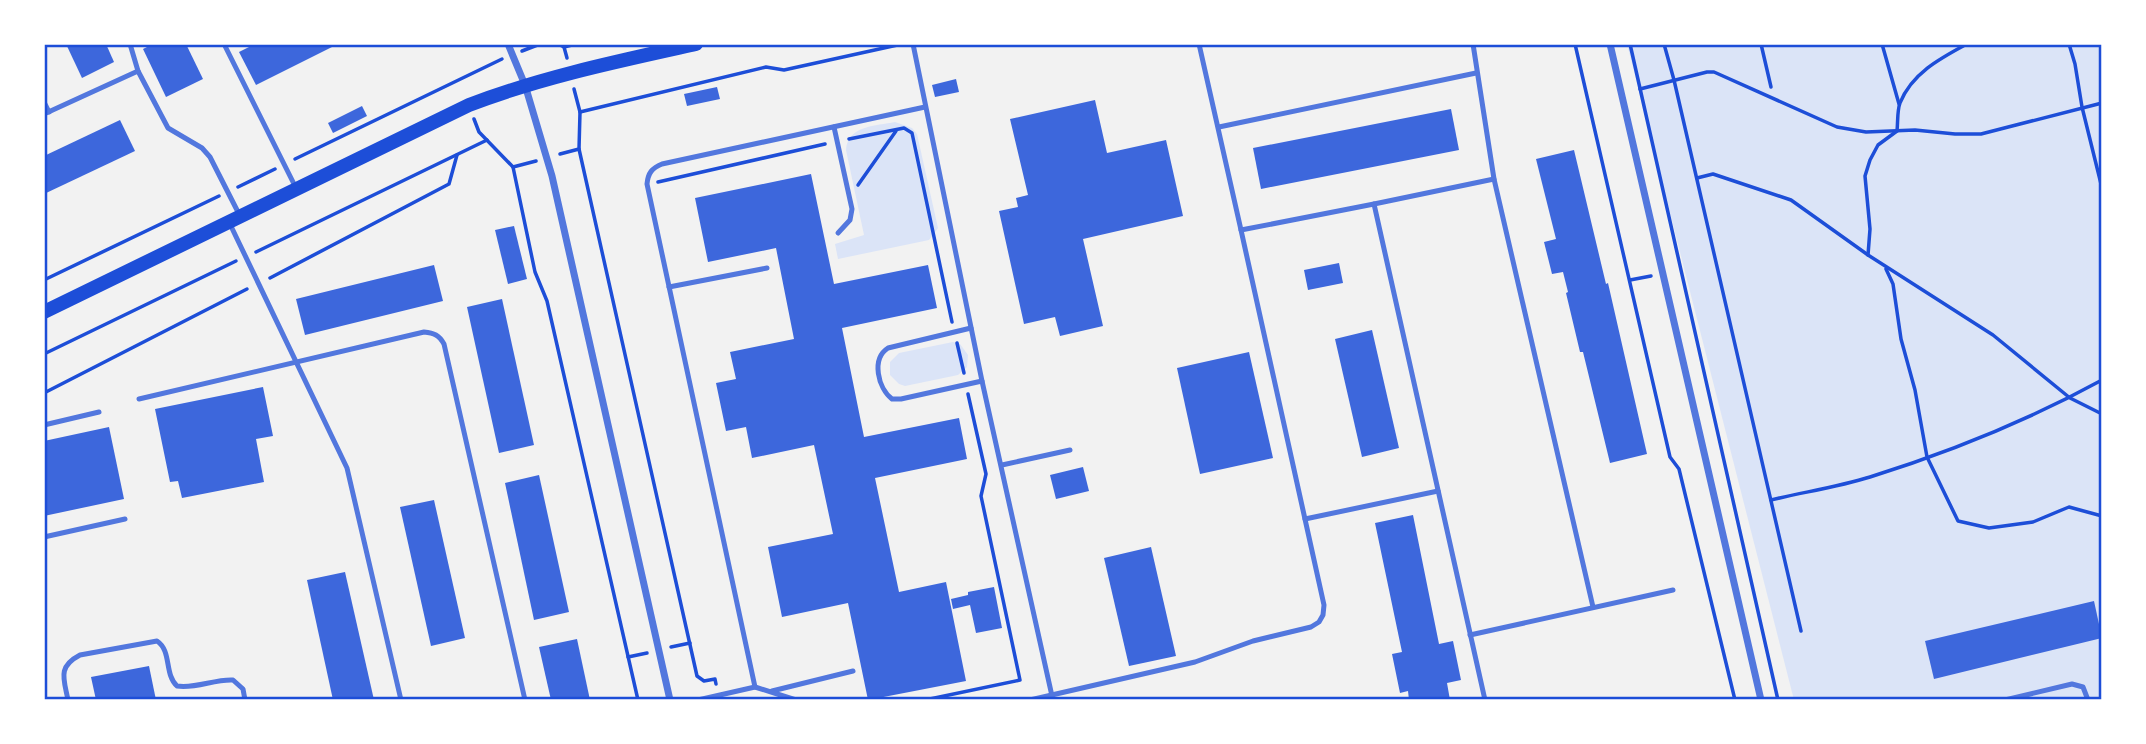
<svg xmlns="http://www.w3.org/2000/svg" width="2146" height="744" viewBox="0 0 2146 744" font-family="Lato,sans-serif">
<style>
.green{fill:#dbe4f7}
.building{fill:#3d67dc}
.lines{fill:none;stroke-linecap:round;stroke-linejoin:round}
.path{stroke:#1d4ed8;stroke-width:3.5}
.service{stroke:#5277de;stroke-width:5}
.minor{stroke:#5277de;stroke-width:7}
.secondary{stroke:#1d4ed8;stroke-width:14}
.neatline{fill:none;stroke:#1d4ed8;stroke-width:2.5}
</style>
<rect width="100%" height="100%" fill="#f2f2f2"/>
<g class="green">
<path d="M1627,44H2102V700H1794Z"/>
<path d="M895,122L912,128L917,134L938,228L929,240L838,259L835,244L864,235L846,150C848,125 876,126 895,122Z"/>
<path d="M953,342L960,344L968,355L967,367L958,375L905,386L899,384L890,375V362L899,353Z"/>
</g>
<g class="building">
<path d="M66,44H106L114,62L82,78Z"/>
<path d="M153,44H186L203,79L166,97L143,49Z"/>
<path d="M255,44H338L256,85L239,52Z"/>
<path d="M956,79L959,92L935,97L932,85Z"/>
<path d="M717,87L720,99L687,106L684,94Z"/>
<path d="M1095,100L1107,153L1166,140L1183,216L1083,239L1103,326L1060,336L1055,317L1024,324L999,211L1018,207L1016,198L1028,195L1010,119Z"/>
<path d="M362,106L367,116L333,133L328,123Z"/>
<path d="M1451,109L1459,150L1261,189L1253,148Z"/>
<path d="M120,120L135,151L44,194V156Z"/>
<path d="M1574,150L1606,284L1608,283L1647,454L1610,463L1583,352H1580L1566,293L1568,292L1563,272L1552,274L1544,242L1556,239L1536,159Z"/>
<path d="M811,174L834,284L928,265L937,308L842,328L864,437L959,418L967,459L875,478L899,592L946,582L966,681L868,700L848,603L782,617L768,547L833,534L814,445L752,458L746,427L726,431L716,383L736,379L730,352L794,339L776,248L708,262L695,198Z"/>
<path d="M514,226L527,279L508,284L495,230Z"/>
<path d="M1339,263L1343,283L1308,290L1304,270Z"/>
<path d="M434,265L443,301L305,335L296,299Z"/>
<path d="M502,299L534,445L499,453L467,307Z"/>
<path d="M1372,330L1399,448L1362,457L1335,339Z"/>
<path d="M1249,352L1273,458L1200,474L1177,368Z"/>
<path d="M263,387L273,436L256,439L264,482L182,498L178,481L170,482L155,409Z"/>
<path d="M109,427L124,499L44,516V441Z"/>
<path d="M1083,467L1089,491L1056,499L1050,475Z"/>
<path d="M539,475L569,612L534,620L505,483Z"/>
<path d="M434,500L465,638L431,646L400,507Z"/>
<path d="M1413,515L1439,644L1453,641L1461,680L1447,683L1450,700H1409L1408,691L1400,693L1392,654L1402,652L1375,523Z"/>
<path d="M1151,547L1176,656L1129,666L1104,558Z"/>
<path d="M345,572L374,700H333L307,580Z"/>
<path d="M994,587L1002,628L976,633L970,605L953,609L951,599L968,595V592Z"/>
<path d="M2094,601L2102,638L1934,679L1925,641Z"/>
<path d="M577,639L590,700H551L539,647Z"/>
<path d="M149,666L156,700H96L91,677Z"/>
</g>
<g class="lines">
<g class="path">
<path d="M558,44L564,47L576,44"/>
<path d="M1575,44L1670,457L1679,469L1735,700"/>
<path d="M1630,44L1778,700"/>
<path d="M1664,44L1674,80L1801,631"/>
<path d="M1761,44L1771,87"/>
<path d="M1882,44L1899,104"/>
<path d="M2069,44L2075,64L2082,107L2102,188"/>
<path d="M564,47L567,58"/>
<path d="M522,51L540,44"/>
<path d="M1640,89L1707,72H1714L1837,127L1866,132L1915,130L1955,134H1981L2102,103"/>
<path d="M580,112L766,67L784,70L902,44"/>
<path d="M474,119L479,132L513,167L536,161"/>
<path d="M849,139L904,128L912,133L952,322"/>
<path d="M579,149L697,676L704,681L715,679L716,684"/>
<path d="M560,154L579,149L580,112L574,89"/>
<path d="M295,159L502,59"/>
<path d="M513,167L535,272L547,301L638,700"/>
<path d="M1697,178L1713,174L1791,200L1868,255L1993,335L2070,398L2102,414"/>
<path d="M658,182L825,144"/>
<path d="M858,185L896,131"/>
<path d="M238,187L275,169"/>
<path d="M256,252L487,140"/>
<path d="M1868,255L1870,229L1865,176L1870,160L1878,145L1897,131C1898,122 1897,111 1900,103C1912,73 1941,58 1967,44"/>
<path d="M1886,269L1893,284L1901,339L1915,390L1927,457L1958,521L1989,528L2033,522L2069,507L2102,516"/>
<path d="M270,278L449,184L457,155"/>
<path d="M44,280L219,196"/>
<path d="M1630,280L1651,276"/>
<path d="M957,343L964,373"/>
<path d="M44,354L236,261"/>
<path d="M44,393L247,289"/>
<path d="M1771,500C1804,492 1838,487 1870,477C1950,452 2029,420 2102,380"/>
<path d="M671,647L690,643"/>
<path d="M628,657L647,653"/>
<path d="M925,700L1020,680L981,496L986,474L968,394"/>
</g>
<g class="service">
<path d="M130,44L138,71L168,128L202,148L210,157L240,216"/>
<path d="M224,44L296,188"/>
<path d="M913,44L982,381L1052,696"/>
<path d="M1199,44L1241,230L1374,204L1485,700"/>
<path d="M1473,44L1494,179L1593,607"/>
<path d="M44,102L49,112"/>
<path d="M44,114L138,71"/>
<path d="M834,127L852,209L850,220L838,233"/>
<path d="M1219,127L1476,73"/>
<path d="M1374,204L1494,179"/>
<path d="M229,222L347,468L401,700"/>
<path d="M669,287L767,268"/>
<path d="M971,328L888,348C871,359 878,388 892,399H901L982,381"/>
<path d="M139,399L424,332C434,333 439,335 444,344L525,700"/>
<path d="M44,425L99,412"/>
<path d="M1002,465L1070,450"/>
<path d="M1305,519L1438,491"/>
<path d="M44,537L125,519"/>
<path d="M1470,635L1673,590"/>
<path d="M755,687L647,184C648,173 652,168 662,164L925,107"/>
<path d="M772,691L853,671"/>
<path d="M68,700C64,679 57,667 80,655L157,641C172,651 164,674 177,686C196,689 214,679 233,680L243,689L245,700"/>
<path d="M698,700L755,687L796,700"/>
<path d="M1030,700L1195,662L1253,641L1311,627L1319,622L1323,615L1324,605L1241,230"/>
<path d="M2005,700L2072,684L2083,687L2088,700"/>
</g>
<g class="minor">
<path d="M508,44L525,85L552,176L670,700"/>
<path d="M1610,44L1761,700"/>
</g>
<path class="secondary" d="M44,312L469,105C542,77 619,61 696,44"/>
</g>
<rect width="2146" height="744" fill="none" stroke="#ffffff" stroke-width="91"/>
<rect x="46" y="46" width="2054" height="652" class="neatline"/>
</svg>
